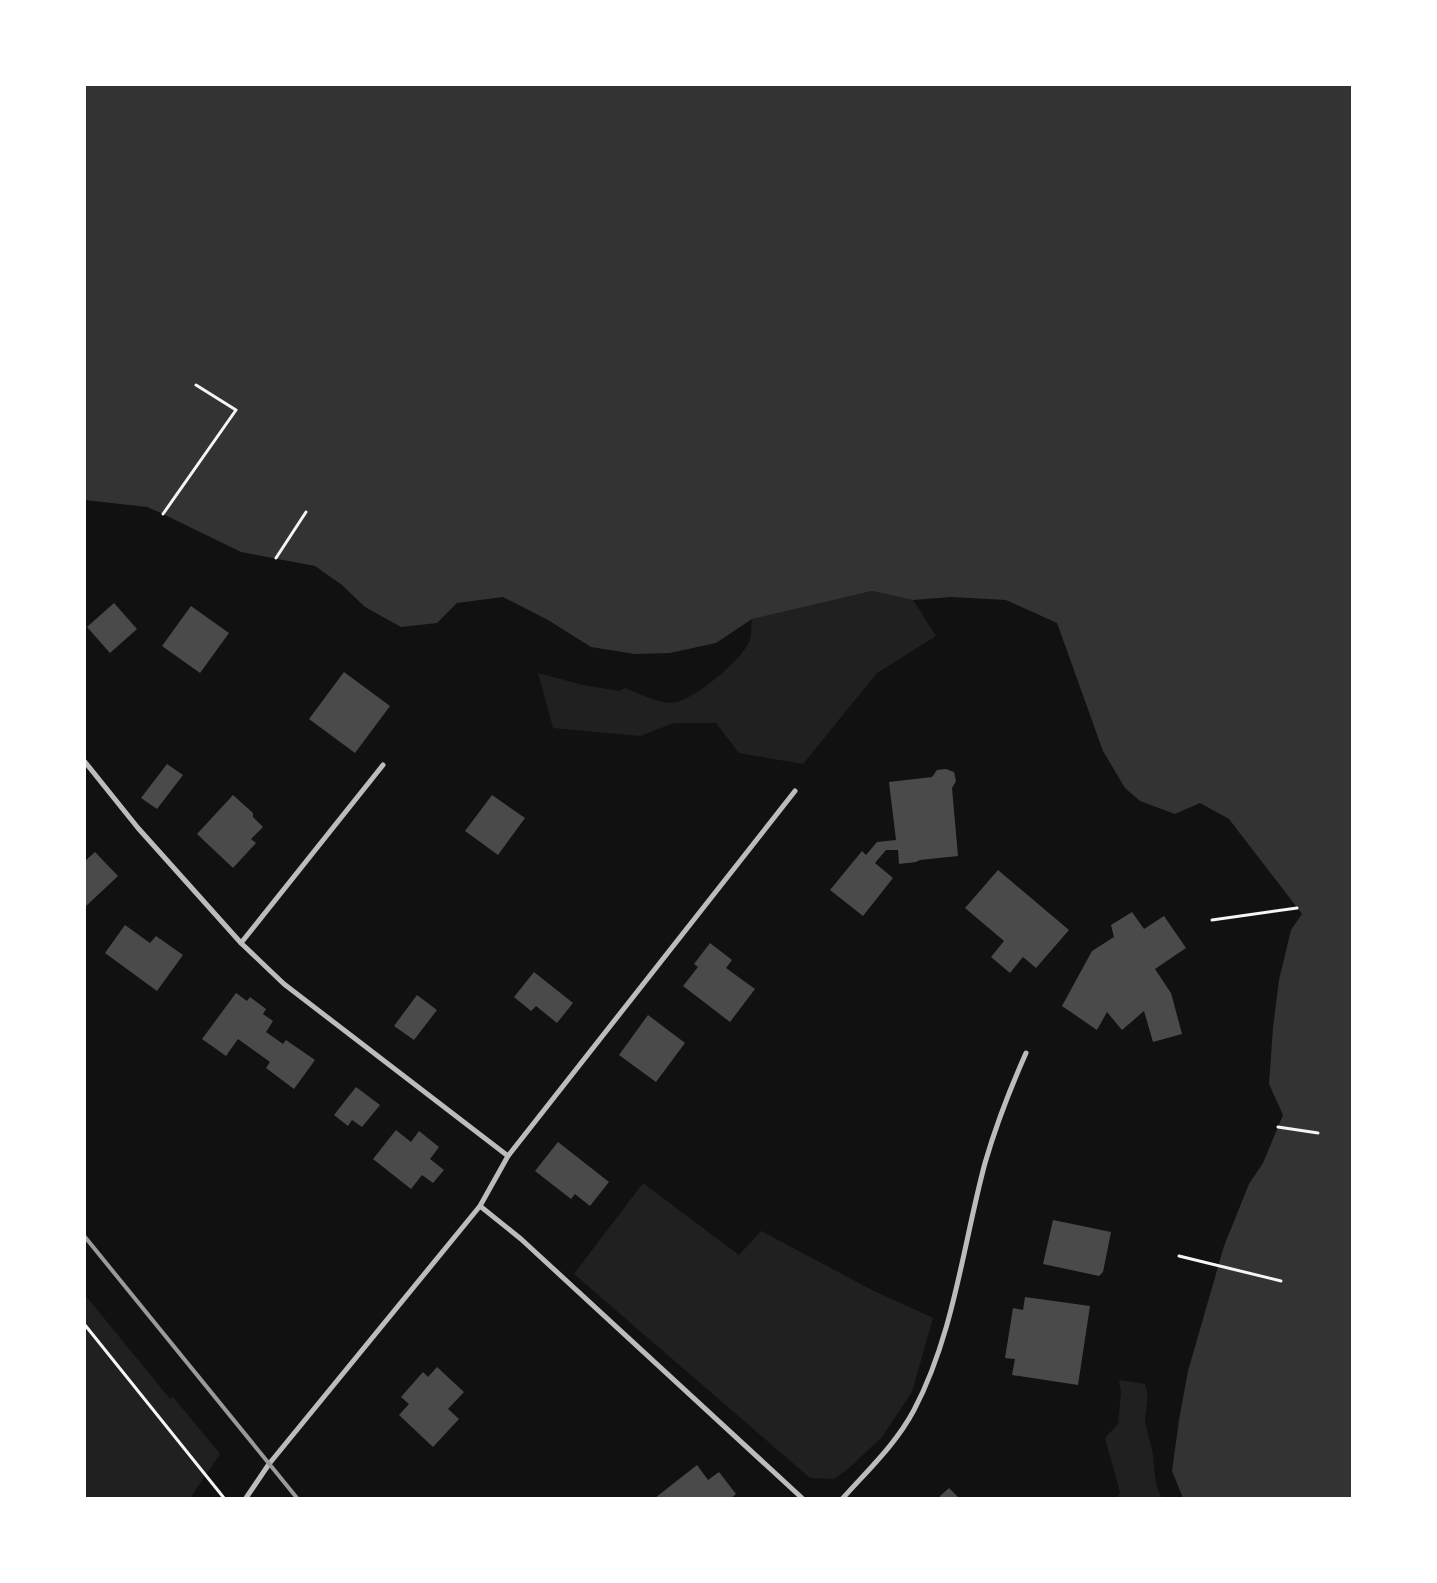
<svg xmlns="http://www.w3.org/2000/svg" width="1437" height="1583" viewBox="0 0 1437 1583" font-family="'Libre Baskerville',serif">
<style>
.green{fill:#202020}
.water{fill:#333}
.building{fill:#4a4a4a}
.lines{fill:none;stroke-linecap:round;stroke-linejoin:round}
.path{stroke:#f5f5f5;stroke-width:3}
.minor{stroke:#bcbcbc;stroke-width:5}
.rail{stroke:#9a9a9a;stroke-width:4}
</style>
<rect width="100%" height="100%" fill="#111"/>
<g class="green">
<path d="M872,591L913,600L936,636L877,673L803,764L739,753L716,723H674L640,736L553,728L538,673L583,685L619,691L625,688C638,693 663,706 677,702C696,697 741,661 749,642C752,636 751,626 752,619Z"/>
<path d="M643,1183L739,1255L761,1231L874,1291L933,1318L912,1392L882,1437L849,1468L834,1479L810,1478L574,1274Z"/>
<path d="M85,1295L170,1399L173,1397L220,1454L190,1498H85Z"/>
<path d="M1119,1380L1145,1384C1150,1397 1146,1406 1145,1418C1145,1428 1150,1439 1152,1449C1155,1464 1153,1484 1162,1498H1118L1120,1492L1105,1438L1118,1424L1121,1392Z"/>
</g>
<path class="water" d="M85,85H1352V1498H1183L1172,1471L1179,1420L1188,1371L1224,1246L1249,1184L1263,1163L1283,1115L1269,1084L1273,1028L1279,980L1291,930L1302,914L1229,819L1200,803L1175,814L1140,801L1125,788L1103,751L1057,623L1006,600L951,597L913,600L872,591L752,619L716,643L670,653L635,654L591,647L548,620L503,597L457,603L437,623L401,627L365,607L342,585L315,566L241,552L163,514L147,507L85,500Z"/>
<g class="building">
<path d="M114,603L137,629L110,653L87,627Z"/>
<path d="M191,606L229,633L200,673L162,646Z"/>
<path d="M344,672L390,706L355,753L309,719Z"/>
<path d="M167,764L183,775L157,809L141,798Z"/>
<path d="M946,769L954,772L956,781L952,788L958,856L920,860L916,862L899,864L898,850H886L875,863L893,878L863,916L830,890L862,851L866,855L877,842L896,840L889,782L932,777L937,770Z"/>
<path d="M233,795L253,813V817L263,827L251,839L256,843L233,868L197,834Z"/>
<path d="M492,795L525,818L498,855L465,831Z"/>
<path d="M95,852L118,876L85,907V861Z"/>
<path d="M998,870L1069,930L1036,968L1023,957L1010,973L991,957L1004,941L965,908Z"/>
<path d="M1132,912L1144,929L1164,916L1186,948L1155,969L1171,993L1182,1034L1153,1042L1144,1011L1122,1030L1107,1012L1097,1030L1062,1006L1092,951L1114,937L1111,925Z"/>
<path d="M125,925L150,943L156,936L183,955L157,991L105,953Z"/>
<path d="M710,943L732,960L726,968L755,989L730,1022L683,986L698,967L694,964Z"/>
<path d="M534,972L573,1003L557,1023L536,1006L531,1011L514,997Z"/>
<path d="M236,993L247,1001L250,997L266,1009L263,1014L273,1021L266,1032L283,1044L286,1040L315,1060L294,1089L266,1068L270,1062L238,1039L226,1056L202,1039Z"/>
<path d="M417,995L437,1010L414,1040L394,1026Z"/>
<path d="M648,1015L685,1043L656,1082L619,1055Z"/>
<path d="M356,1087L380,1105L362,1127L352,1120L348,1126L334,1115Z"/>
<path d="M396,1130L411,1142L419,1131L439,1147L430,1159L444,1170L433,1183L422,1175L411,1189L373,1159Z"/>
<path d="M558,1142L609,1182L590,1206L575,1194L571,1199L535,1171Z"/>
<path d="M1053,1220L1111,1232L1103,1272L1099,1276L1043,1264Z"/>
<path d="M1025,1297L1090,1306L1078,1385L1012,1375L1015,1359L1005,1358L1013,1308L1023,1310Z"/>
<path d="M437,1367L464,1392L448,1409L459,1419L433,1447L399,1415L409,1404L401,1397L423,1372L428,1377Z"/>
<path d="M697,1465L708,1480L719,1472L736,1494L731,1498H655Z"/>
<path d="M949,1488L959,1498H938Z"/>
</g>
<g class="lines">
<g class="path">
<path d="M163,514L236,410L196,385"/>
<path d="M276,558L306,512"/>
<path d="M1212,920L1297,908"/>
<path d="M1278,1127L1318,1133"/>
<path d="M1179,1256L1281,1281"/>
<path d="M85,1325L224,1498"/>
</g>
<g class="minor">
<path d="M85,762L138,828L241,943L284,984L508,1156"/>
<path d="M241,943L383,765"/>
<path d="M480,1206L521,1239L802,1498"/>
<path d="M246,1498L269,1464L480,1206L508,1156L795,791"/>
<path d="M843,1498C868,1470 896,1444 914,1410C954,1334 963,1245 985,1163C996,1125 1010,1089 1026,1053"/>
</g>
<path class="rail" d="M85,1237L297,1498"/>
</g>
<rect width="1437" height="1583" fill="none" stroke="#ffffff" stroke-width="172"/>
</svg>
